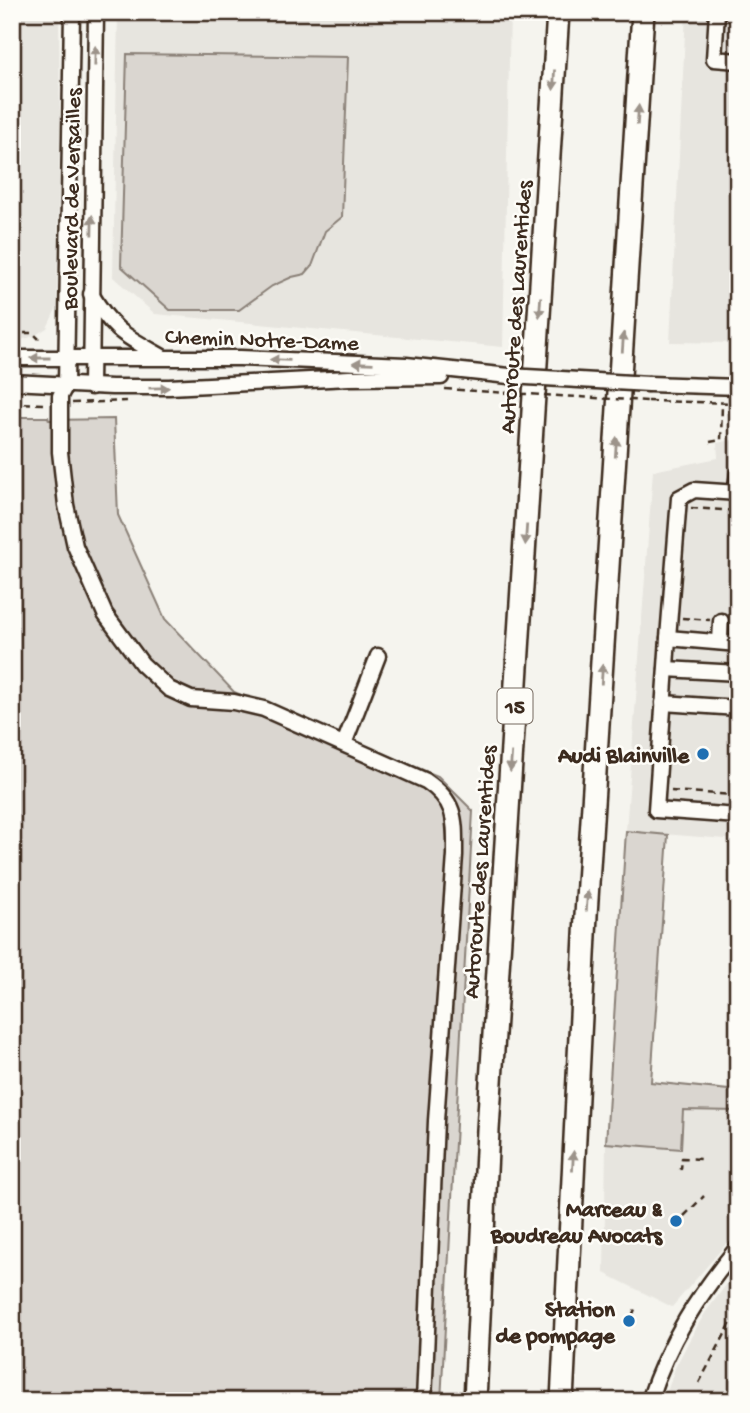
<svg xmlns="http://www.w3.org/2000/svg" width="750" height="1413" viewBox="0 0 750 1413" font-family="'Gochi Hand',sans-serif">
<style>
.built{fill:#e7e5df}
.green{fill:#dad6d0;stroke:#8a8077;stroke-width:2}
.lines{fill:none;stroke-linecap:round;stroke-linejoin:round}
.minor-casing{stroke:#3b2a1e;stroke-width:19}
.highway-casing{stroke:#3b2a1e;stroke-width:26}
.path{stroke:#3b2a1e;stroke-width:2.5;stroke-dasharray:7 5;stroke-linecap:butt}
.minor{stroke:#fdfcf7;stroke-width:14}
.highway{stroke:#fdfcf7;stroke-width:21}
.minor-bridge-casing{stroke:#3b2a1e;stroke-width:19;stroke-linecap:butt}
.path-bridge{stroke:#3b2a1e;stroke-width:2.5;stroke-dasharray:7 5;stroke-linecap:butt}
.minor-bridge{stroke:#fdfcf7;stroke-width:14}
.oneway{fill:#9c938a}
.poi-dot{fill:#1f6fb2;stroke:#fdfcf7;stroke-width:2.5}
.labels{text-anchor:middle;stroke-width:5;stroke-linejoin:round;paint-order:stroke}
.shield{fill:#fdfcf7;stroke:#75695f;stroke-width:2}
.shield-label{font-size:21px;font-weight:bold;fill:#3b2a1e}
.street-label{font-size:23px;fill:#3b2a1e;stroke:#fdfcf7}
.poi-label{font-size:23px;font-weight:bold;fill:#3b2a1e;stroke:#fdfcf7;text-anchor:end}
</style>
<rect width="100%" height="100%" fill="#f5f4ee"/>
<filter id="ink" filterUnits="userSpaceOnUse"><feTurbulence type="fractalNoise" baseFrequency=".0143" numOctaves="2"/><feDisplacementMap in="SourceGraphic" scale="14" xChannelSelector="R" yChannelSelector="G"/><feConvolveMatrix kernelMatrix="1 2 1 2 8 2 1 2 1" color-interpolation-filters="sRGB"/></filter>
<g filter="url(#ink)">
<g class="built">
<path d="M12,12H59L60,121L57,307L47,328L34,336L12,343Z"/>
<path d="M118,12H510L503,347L155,314L113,277Z"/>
<path d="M686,12H738V343L670,342Z"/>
<path d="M738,439V840L626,831L653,471L718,458L717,443Z"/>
<path d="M683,1110L738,1111V1230L672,1307L604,1273L606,1143L680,1149Z"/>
<path d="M738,1269V1401H664L675,1368L690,1339L705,1313Z"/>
</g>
<g class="green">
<path d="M127,54L348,57L342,217L325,231L312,266L305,274L292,277L272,286L239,310H170L121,266Z"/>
<path d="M12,417H48L49,420L114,419L118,515L165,619L234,692L438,776L473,811L441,1401H12Z"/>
<path d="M626,831L668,835L651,1082L738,1091V1111L683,1110L681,1149L606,1143Z"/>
</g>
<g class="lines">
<defs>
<g id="minor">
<path d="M72,12L66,385L60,396V452L66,505L75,546L105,614L142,664L169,689L191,699L234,702L264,709L426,781C457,802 455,820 455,855L436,1121L424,1401"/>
<path d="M717,12L714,59L738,61"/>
<path d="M91,294C114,332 124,335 161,356"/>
<path d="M12,358H240L406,365L509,376"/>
<path d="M12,382L112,387H169L349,378L441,377"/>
<path d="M649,384L738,387"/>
<path d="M91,387L96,12"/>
<path d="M735,493L738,474"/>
<path d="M668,638L679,498L694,490L738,493"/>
<path d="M720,642L721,621"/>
<path d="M738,644L668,638L656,810L738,816"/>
<path d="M666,669L738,673"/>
<path d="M663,703L738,708"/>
<path d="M344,744L378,656"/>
<path d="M649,1401C668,1342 699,1294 738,1247"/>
</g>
<g id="highway">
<path d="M475,1401L488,1130L558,12"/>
<path d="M562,1401L586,915L643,12"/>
</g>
</defs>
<use href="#minor" class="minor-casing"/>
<use href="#highway" class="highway-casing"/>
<g class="path">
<path d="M12,253L16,256"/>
<path d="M12,333H33L39,339"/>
<path d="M445,389L508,393"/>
<path d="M648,401L738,403"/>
<path d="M12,403L47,404"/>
<path d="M72,403L128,401"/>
<path d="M710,442L721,440L722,403"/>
<path d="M691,508L738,511"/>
<path d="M682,618L710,620"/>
<path d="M737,721L736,744H738"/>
<path d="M671,791L733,795V790H738"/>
<path d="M679,1168L681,1169L682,1158L702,1159"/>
<path d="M684,1216L704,1196"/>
<path d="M632,1316L636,1307"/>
<path d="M699,1383L732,1321L737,1323"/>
</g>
<use href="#minor" class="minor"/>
<use href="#highway" class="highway"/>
<defs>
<path id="minor-bridge" d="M509,376L649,384"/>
</defs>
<use href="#minor-bridge" class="minor-bridge-casing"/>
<path class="path-bridge" d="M508,393L648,401"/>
<use href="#minor-bridge" class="minor-bridge"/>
</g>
<defs><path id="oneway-solid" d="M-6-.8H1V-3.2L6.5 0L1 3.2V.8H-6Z" transform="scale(1.75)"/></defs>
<g class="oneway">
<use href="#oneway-solid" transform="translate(95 56) rotate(-89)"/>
<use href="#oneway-solid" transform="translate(554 80) rotate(93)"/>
<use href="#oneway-solid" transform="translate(638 115) rotate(-86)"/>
<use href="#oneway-solid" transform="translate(92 225) rotate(-89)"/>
<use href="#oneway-solid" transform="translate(540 307) rotate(94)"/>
<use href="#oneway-solid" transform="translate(623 342) rotate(-86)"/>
<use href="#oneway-solid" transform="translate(40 358) rotate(-180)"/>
<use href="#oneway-solid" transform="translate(280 360) rotate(-178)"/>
<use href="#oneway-solid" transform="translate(363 363) rotate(-178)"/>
<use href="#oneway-solid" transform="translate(159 388) rotate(-1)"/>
<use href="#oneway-solid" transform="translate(616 447) rotate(-86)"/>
<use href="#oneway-solid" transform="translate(526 535) rotate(94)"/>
<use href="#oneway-solid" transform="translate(602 674) rotate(-86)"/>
<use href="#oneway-solid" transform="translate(511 762) rotate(94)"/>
<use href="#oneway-solid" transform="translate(587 901) rotate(-86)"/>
<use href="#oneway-solid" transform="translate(573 1161) rotate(-87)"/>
</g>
</g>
<g class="poi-dot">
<circle cx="703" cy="754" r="7"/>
<circle cx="676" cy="1221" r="7"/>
<circle cx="629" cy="1321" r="7"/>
</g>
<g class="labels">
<rect class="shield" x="497.5" y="688.5" width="35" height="35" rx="5"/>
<g class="shield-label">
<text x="515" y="713">15</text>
</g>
<g class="street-label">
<text transform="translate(70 199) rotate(-89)" y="8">Boulevard de Versailles</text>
<text transform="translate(514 307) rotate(-86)" y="8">Autoroute des Laurentides</text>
<text transform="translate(262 338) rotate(2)" y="8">Chemin Notre-Dame</text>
<text transform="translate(478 872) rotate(-86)" y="8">Autoroute des Laurentides</text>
</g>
<g class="poi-label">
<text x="689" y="762">Audi Blainville</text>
<text x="662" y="1216">Marceau &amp;<tspan x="662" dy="26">Boudreau Avocats</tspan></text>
<text x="615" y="1316">Station<tspan x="615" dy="26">de pompage</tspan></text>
</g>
</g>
<rect width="750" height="1413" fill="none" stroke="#fdfcf7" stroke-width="42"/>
<rect x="21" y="21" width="708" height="1371" fill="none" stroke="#3b2a1e" stroke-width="2.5" filter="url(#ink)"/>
</svg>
